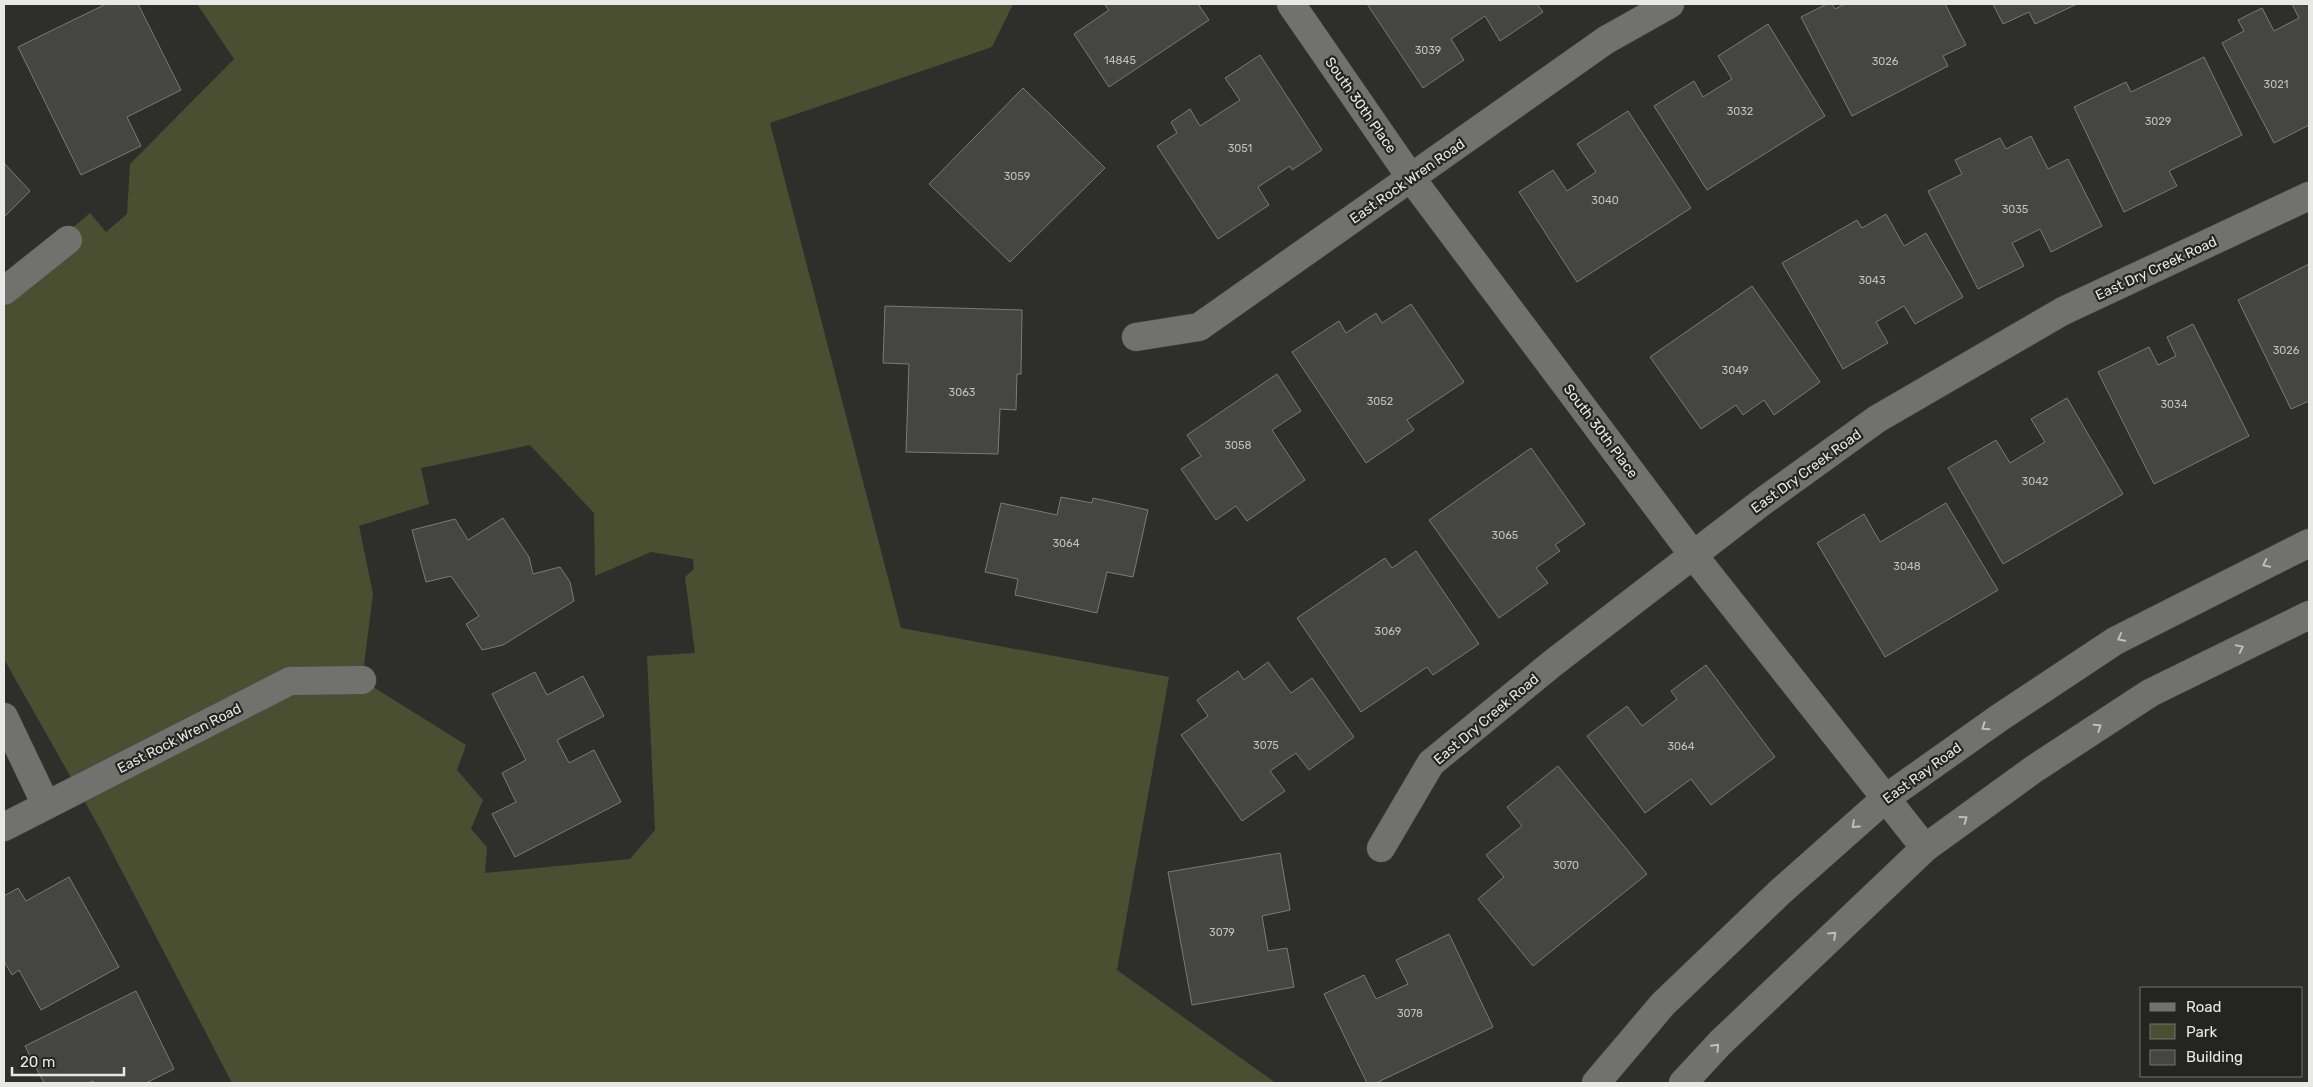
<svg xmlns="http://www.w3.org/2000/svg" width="2313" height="1087" viewBox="0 0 2313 1087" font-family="Rubik,sans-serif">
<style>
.green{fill:#4a4f32;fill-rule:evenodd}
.building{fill:#454541;stroke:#7a7b76}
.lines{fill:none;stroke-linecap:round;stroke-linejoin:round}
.street-casing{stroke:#4d4e4a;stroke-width:29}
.secondary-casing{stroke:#4d4e4a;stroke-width:29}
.street{stroke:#71726d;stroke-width:28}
.secondary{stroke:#71726d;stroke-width:28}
.oneway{stroke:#bebfbc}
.labels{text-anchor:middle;stroke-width:4.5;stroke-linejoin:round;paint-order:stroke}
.number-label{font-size:11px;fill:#bfc0bd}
.street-label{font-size:14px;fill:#e8e9e6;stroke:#242521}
</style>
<rect width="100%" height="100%" fill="#2e2f2b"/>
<path class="green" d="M197,4H1013L992,47L770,123L901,628L1169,677L1117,970L1276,1083H232L99,827L4,659V286L90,213L106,232L127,214L130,164L234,59ZM530,445L594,513L595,576L651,552L693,559L694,569L685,577L695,653L647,656L655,830L630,859L485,873L487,847L471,829L483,800L457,770L466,745L362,680L373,594L359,526L429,504L421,468Z"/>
<g class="building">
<path d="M106,4H138L181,90L127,117L141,146L81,175L18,47Z"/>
<path d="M1104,4H1198L1209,20L1109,87L1074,34L1109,10Z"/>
<path d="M1367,4H1537L1543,12L1500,41L1485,16L1451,39L1464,60L1423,88Z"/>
<path d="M1827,4H1832L1835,9L1845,4H1945L1966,45L1943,56L1948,66L1852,116L1801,17Z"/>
<path d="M1993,4H2077L2035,24L2029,12L2003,24Z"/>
<path d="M2292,4H2309V125L2274,143L2222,43L2244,31L2238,20L2262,8L2274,31L2299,18Z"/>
<path d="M1768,24L1825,116L1707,190L1654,106L1694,81L1703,97L1732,79L1718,56Z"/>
<path d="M1260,55L1322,150L1292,170L1290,166L1258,187L1269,205L1218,239L1157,146L1177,133L1171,122L1190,109L1200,126L1240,100L1225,78Z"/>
<path d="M2204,57L2242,135L2169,171L2177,186L2124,212L2074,107L2126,82L2131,92Z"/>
<path d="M1023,88L1105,168L1010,262L929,184Z"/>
<path d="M1628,111L1691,208L1577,282L1519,192L1553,170L1567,191L1596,172L1577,144Z"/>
<path d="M2031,136L2048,169L2068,159L2102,226L2051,252L2040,229L2012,243L2024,266L1978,289L1928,191L1962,174L1955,160L2000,138L2006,149Z"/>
<path d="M4,163L30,191L4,217Z"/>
<path d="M1886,214L1904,246L1926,233L1963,297L1915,324L1904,306L1876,322L1888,343L1843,369L1782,263L1857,220L1862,228Z"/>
<path d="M2309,264V401L2291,409L2238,300Z"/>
<path d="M1752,286L1820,382L1774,415L1764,400L1743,415L1736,405L1701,429L1650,357Z"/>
<path d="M1411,304L1464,382L1407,420L1414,430L1366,463L1292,352L1339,321L1346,333L1376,313L1382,323Z"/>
<path d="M885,306L1022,310L1021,374H1017L1016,410L1000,409L998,454L906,452L909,364L883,363Z"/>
<path d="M2193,324L2249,436L2154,484L2098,372L2149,347L2158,365L2176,356L2167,337Z"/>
<path d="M1277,374L1301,411L1272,430L1305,480L1247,521L1236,506L1216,520L1181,469L1201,456L1187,435Z"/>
<path d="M2067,398L2123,494L2003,564L1948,468L1996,440L2010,463L2045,442L2031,419Z"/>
<path d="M1531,448L1585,524L1555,545L1560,551L1536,568L1548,583L1499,618L1429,520Z"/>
<path d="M1061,497L1092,503L1093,498L1148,510L1133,577L1107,572L1097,613L1015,595L1018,579L985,572L1001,503L1057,515Z"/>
<path d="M1946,503L1998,590L1885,657L1817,543L1864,514L1880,542Z"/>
<path d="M503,518L529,557L533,574L560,567L570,582L574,601L503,645L482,650L466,624L479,616L451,576L426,582L412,530L455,519L468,540Z"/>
<path d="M1416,551L1479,644L1433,675L1427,667L1361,712L1297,618L1385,558L1392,568Z"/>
<path d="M1268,662L1291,693L1312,678L1354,737L1309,770L1296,753L1270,771L1285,791L1242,821L1181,735L1208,716L1197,700L1238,671L1244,680Z"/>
<path d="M1706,665L1775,757L1711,805L1691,779L1645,813L1587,736L1627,706L1642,726L1677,699L1671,691Z"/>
<path d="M535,672L547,695L583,676L604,716L557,740L569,763L594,750L621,802L515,857L492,814L516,802L502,773L526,760L492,694Z"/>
<path d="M1558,766L1647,874L1533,966L1478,899L1504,877L1486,855L1522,826L1507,807Z"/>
<path d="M1280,853L1290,910L1262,916L1268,951L1287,948L1294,987L1192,1005L1168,872Z"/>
<path d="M69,877L119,967L41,1010L19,970L12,975L4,961V896L18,888L26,901Z"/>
<path d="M1449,934L1493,1027L1376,1083H1367L1324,994L1364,975L1376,999L1408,984L1396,960Z"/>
<path d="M136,991L174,1069L146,1083H95L93,1081L88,1083H44L25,1046Z"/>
</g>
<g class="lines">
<defs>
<g id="street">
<path d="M1291,4L1411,178L1694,556L1925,848"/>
<path d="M4,291L68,240"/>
<path d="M1136,337L1199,327L1606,40L1670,4"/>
<path d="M4,717L46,805"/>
<path d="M4,827L290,681L362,680"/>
<path d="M1381,848L1431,763L1553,663L1762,502L1877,419L2063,311L2309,196"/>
</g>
<g id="secondary">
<path d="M1596,1083L1663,1004L1780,892L1886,798L1999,718L2115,641L2309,543"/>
<path d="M1683,1083L1720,1043L1925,848L2034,769L2150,693L2309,615"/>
</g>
</defs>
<use href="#street" class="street-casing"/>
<use href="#secondary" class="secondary-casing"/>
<use href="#street" class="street"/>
<use href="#secondary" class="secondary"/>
</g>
<defs><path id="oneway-chevron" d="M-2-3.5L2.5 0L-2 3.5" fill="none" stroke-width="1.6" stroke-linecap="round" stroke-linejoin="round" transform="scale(1.25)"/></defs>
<g class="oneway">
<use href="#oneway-chevron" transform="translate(2266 564) rotate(154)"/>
<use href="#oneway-chevron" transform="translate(2121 638) rotate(152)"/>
<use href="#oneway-chevron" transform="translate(2240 648) rotate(-26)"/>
<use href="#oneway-chevron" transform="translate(1985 727) rotate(145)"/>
<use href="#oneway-chevron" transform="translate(2098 727) rotate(-33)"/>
<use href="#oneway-chevron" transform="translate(1964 819) rotate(-36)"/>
<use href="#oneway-chevron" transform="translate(1855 825) rotate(138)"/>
<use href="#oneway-chevron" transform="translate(1833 935) rotate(-44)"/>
<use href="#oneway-chevron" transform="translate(1716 1047) rotate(-47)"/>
</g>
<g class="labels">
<g class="number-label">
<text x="1428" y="54">3039</text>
<text x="1120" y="64">14845</text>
<text x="1885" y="65">3026</text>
<text x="2276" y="88">3021</text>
<text x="1740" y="115">3032</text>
<text x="2158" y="125">3029</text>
<text x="1240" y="152">3051</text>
<text x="1017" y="180">3059</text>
<text x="1605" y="204">3040</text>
<text x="2015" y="213">3035</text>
<text x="1872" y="284">3043</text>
<text x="2286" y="354">3026</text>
<text x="1735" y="374">3049</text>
<text x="962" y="396">3063</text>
<text x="1380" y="405">3052</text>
<text x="2174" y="408">3034</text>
<text x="1238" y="449">3058</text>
<text x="2035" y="485">3042</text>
<text x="1505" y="539">3065</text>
<text x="1066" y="547">3064</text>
<text x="1907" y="570">3048</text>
<text x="1388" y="635">3069</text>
<text x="1266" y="749">3075</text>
<text x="1681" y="750">3064</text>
<text x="1566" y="869">3070</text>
<text x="1222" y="936">3079</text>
<text x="1410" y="1017">3078</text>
</g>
<g class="street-label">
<text transform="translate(1361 105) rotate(55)" y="5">South 30th Place</text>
<text transform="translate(1407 181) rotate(-35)" y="5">East Rock Wren Road</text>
<text transform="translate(2156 268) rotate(-25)" y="5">East Dry Creek Road</text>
<text transform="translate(1601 431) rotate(53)" y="5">South 30th Place</text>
<text transform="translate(1806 471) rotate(-36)" y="5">East Dry Creek Road</text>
<text transform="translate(1486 719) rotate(-40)" y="5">East Dry Creek Road</text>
<text transform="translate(179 738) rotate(-27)" y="5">East Rock Wren Road</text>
<text transform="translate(1922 773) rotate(-36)" y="5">East Ray Road</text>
</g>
</g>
<rect width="2313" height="1087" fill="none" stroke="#e8e9e6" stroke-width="10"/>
<rect x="2140" y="987" width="162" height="90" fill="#242521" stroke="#727370"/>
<rect x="2150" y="1003" width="25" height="8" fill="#71726d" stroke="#727370"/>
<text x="2186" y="1012" font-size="15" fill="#e8e9e6">Road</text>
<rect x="2150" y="1024" width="25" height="15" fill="#4a4f32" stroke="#727370"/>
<text x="2186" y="1037" font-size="15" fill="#e8e9e6">Park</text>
<rect x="2150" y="1050" width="25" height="15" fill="#454541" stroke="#727370"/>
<text x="2186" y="1062" font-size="15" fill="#e8e9e6">Building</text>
<path d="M12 1067v8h112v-8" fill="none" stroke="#e8e9e6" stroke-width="2.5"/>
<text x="20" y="1067" font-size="15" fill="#e8e9e6" stroke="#242521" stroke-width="4" paint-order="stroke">20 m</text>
</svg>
